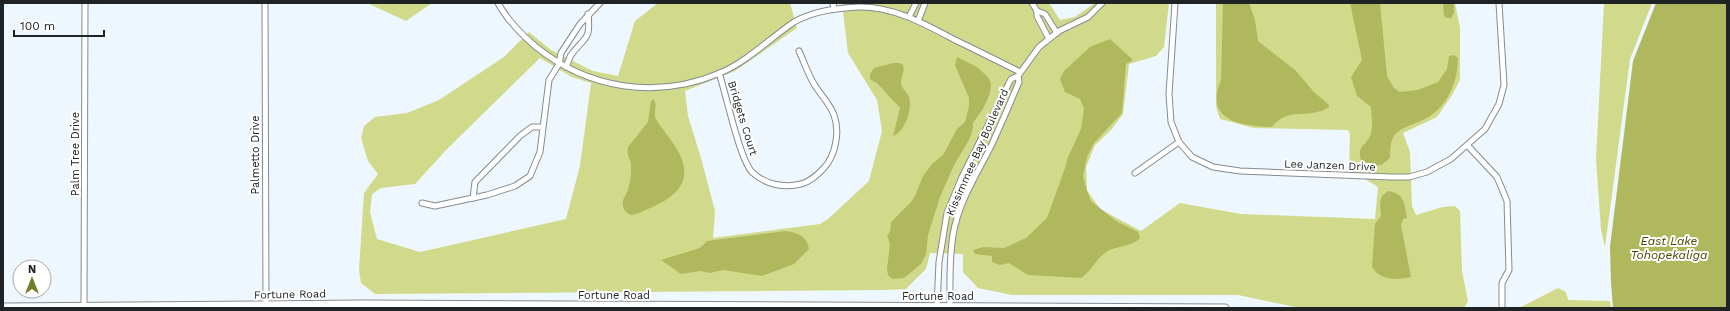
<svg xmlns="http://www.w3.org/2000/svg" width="1730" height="311" viewBox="0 0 1730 311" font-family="'Work Sans',sans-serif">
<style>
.green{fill:#d1da8b;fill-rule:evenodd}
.water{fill:#afb85c}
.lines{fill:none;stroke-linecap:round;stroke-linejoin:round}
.street-casing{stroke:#858c91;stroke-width:7}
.secondary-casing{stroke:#858c91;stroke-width:9}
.street{stroke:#fff;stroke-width:5}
.secondary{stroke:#fff;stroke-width:7}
.labels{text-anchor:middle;stroke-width:4;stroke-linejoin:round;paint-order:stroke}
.street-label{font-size:11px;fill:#202325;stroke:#fff}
.water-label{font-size:12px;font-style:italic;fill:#454900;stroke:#fff}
</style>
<rect width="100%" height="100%" fill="#eef7fd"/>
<g class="green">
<path d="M367,3H432L406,21Z"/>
<path d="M658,3H790L797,28L735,71L685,91L688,116L701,158L715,211L713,238L820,224L828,219L869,181L882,131L877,100L848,53L842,3H1049L1060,20L1075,17L1095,3H1169L1164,47L1156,56L1129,64L1123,114L1111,130L1095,145L1086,167L1087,190L1100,209L1141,231L1180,203L1241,214L1375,219L1378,187L1349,169L1350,134L1348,130L1254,128L1220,119L1216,107V3H1455L1460,28V80L1452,95L1437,117L1403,133L1410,152L1412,206L1416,215L1443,207L1455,206L1460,211L1462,271L1468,301L1464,308H1300L1238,295H1012L978,288L963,272V254L930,253L926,269L906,289L885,290L375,294L361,283L359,270L364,193L378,174L368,161L361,138L364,126L375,117L407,113L439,100L504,57L529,32L551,50L593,71L618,76L635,21ZM540,58L572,77L591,83L580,166L566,219L420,252L377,239L370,212L372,194L381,188L415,184L446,150Z"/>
<path d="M1604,3H1652L1630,59L1605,247L1601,230L1596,159Z"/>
<path d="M1558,288L1566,292L1568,300L1610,301L1611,308H1519Z"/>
</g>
<g class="water">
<path d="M1223,3H1249L1255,20L1258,41L1295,70L1314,92L1329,105V107C1310,120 1287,106 1272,127C1240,126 1204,121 1221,80Z"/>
<path d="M1350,3H1380L1387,76L1394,88L1400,92L1418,90L1438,82L1447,69L1449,56L1454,55L1458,58C1458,82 1447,108 1425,119C1414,125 1397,127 1392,140C1390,145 1390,153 1390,158C1378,169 1374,167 1361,160C1357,145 1365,147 1370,136C1374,128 1371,115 1371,107L1357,96L1351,77L1362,60Z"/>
<path d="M1443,3H1454V13L1451,18H1447L1444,16Z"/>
<path d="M1656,3H1727V308H1613L1611,282L1610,247L1633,61Z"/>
<path d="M1110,39L1133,60L1126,64L1122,113L1094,143L1087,157L1083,176L1087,191L1091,201L1116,221L1138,232L1140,238C1130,248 1115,245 1105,253C1095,260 1091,272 1081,278L1028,275L1009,263L1000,265L992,262V256L975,254L973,250L983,247L1004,248L1026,238L1047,218L1065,168L1068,157L1081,129L1084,109L1080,99L1065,92L1060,79L1064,71L1090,47Z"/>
<path d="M957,57L977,67L988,77L991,84L990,93L984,107L973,123V128L969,140L954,165L940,197L928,235L926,254L921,264L904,278L892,279L888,275L887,269L890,244L887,235L890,232L891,222L911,202L915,196L923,176L932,164L943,155L957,129L965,122L969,106V98L955,65Z"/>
<path d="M893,63H899L903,65C905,73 902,74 901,81C900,88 907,91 909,97C913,108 905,132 893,136L900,108L878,84L870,79V74L874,68Z"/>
<path d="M653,99C659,105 652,112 656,119C663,131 674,142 680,155C694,184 672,199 648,209C641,212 638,214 631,215C627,213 624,211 623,206C621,199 628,193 629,186C631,180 631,171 631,164C630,157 626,155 628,147L648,122L651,101Z"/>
<path d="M1388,191C1405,194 1404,202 1407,218L1403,219L1401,225L1411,277C1398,280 1380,281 1372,267L1375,224L1381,216L1380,202L1382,196Z"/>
<path d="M786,231C798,233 807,236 809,249L794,264L762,276L723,270L710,273L701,271L681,274L661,260L700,248L707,241Z"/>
</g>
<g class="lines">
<defs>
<g id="street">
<path d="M265,3L266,306"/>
<path d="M498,3C507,20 520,33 535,46C588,89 656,100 720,73C748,61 769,39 794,22C813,11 837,8 858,7C893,6 925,24 955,40C976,50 998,61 1020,72"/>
<path d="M833,3L834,9"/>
<path d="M1032,3L1037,11V16L1049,39"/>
<path d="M1175,3L1169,94L1171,122L1179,142L1192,157L1213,167L1240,171L1391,177H1409L1427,172L1451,159L1485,129L1499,104L1504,85L1499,3"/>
<path d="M1037,11L1045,14L1057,33"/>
<path d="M909,17L916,3"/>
<path d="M918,21L925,3"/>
<path d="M566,67C568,63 569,58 571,55C585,36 591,41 588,14"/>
<path d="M719,73C726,93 740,162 753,173C766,185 785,188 801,184C810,182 817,175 823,169C836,156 840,131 834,115C830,104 820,94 814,84C808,74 804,62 799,51"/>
<path d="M1468,146L1497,177L1507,201L1509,270L1502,283V308"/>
<path d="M1135,173L1179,142"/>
<path d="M473,198L475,182L520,136L532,127H542"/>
<path d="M422,203L435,206L487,195L515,186L530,176L540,152L549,80L559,64L561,53L580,24L600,3"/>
<path d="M84,306L85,3"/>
<path d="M937,307L939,262L947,213L962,177L1011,79L1018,76L1039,47L1059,31L1088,17L1102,3"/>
<path d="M950,308C950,283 949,259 953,235C958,203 977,174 991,146C1001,125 1010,103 1019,82L1018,76"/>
</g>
<path id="secondary" d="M3,307L362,304L1225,308"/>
</defs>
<use href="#street" class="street-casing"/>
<use href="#secondary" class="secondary-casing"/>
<use href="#street" class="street"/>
<use href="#secondary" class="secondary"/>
</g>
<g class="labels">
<g class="street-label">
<text transform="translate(743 118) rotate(73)" y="4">Bridgets Court</text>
<text transform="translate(977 152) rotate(-66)" y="4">Kissimmee Bay Boulevard</text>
<text transform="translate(75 154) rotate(-90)" y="4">Palm Tree Drive</text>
<text transform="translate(255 155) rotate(-90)" y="4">Palmetto Drive</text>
<text transform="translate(1330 165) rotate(2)" y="4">Lee Janzen Drive</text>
<text transform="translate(290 294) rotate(-1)" y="4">Fortune Road</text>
<text x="614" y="299">Fortune Road</text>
<text x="938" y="300">Fortune Road</text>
</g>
<g class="water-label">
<text x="1669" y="245">East Lake<tspan x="1669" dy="14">Tohopekaliga</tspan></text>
</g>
</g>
<rect width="1730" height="311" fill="none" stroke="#202325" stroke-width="8"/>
<g transform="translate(32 279)"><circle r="19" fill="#ffffff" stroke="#a6a7a8"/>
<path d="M0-3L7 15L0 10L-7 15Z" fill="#757c27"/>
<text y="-6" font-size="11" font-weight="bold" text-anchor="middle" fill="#202325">N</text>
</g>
<path d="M14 30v6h90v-6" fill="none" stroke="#202325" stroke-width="2"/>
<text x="20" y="30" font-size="12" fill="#202325" stroke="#ffffff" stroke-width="3" paint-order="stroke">100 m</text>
</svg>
